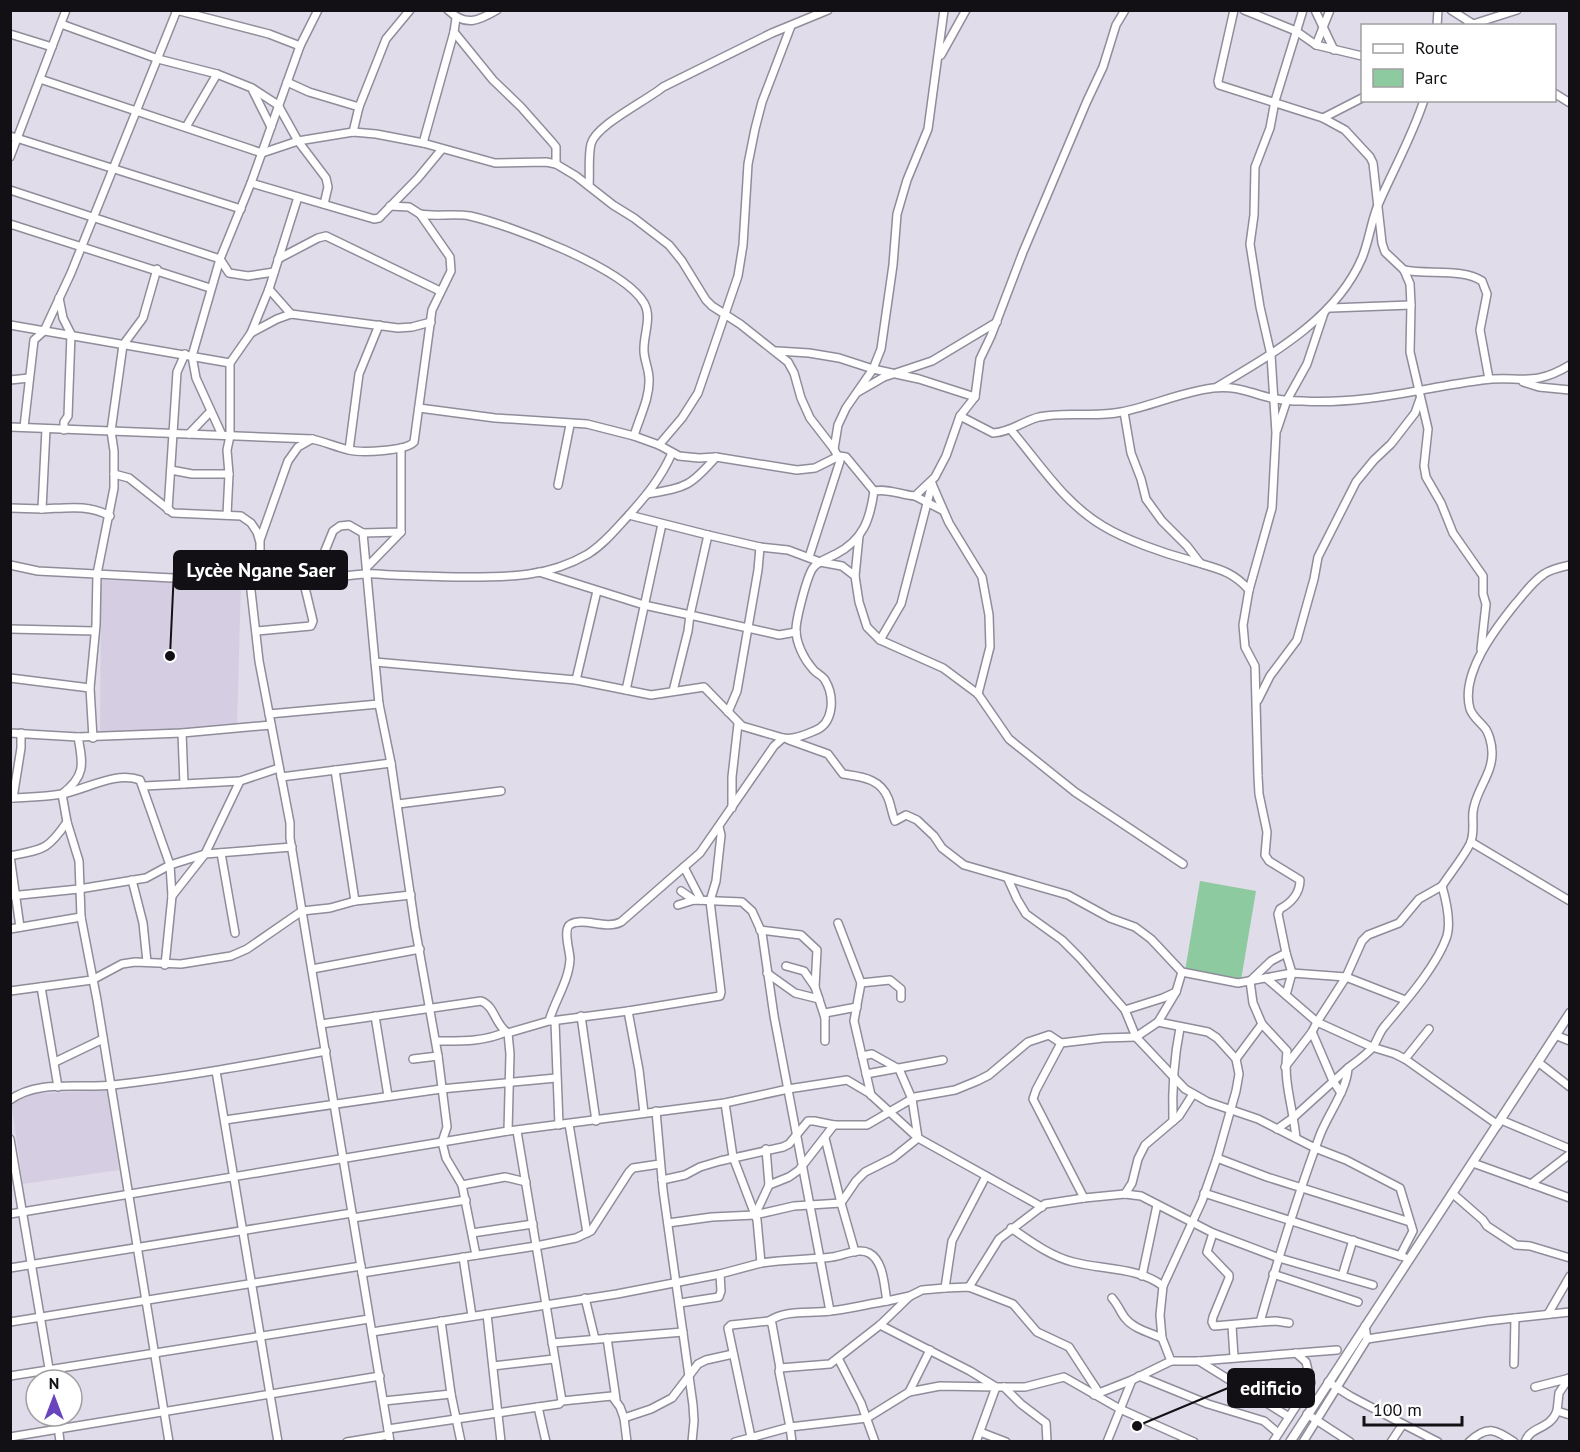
<svg xmlns="http://www.w3.org/2000/svg" width="1580" height="1452" viewBox="0 0 1580 1452" font-family="'PT Sans',sans-serif">
<style>
.built{fill:#d5cee2}
.green{fill:#8dca9f}
.lines{fill:none;stroke-linecap:round;stroke-linejoin:round}
.minor-casing{stroke:#908c99;stroke-width:10}
.tertiary-casing{stroke:#908c99;stroke-width:11}
.minor{stroke:#fff;stroke-width:7}
.tertiary{stroke:#fff;stroke-width:8}
.leader{fill:none;stroke:#121015;stroke-width:2}
.callout-dot{fill:#121015;stroke:#fff;stroke-width:2}
.callout{fill:#121015;stroke:#121015;stroke-width:2}
.callout-label{font-size:20px;text-anchor:middle;font-weight:bold;fill:#fff}
</style>
<rect width="100%" height="100%" fill="#e1dcea"/>
<g class="built">
<path d="M101,580L241,584L237,728L100,736Z"/>
<path d="M107,1090L119,1170L23,1184L10,1095Z"/>
</g>
<path class="green" d="M1200,881L1256,891L1241,980L1185,971Z"/>
<g class="lines">
<defs>
<g id="minor">
<path d="M176,10L269,34L300,46"/>
<path d="M448,10C466,27 478,21 497,10"/>
<path d="M1234,10L1218,81L1219,85L1323,118L1345,130L1370,157L1373,163L1382,243L1385,252L1404,270L1410,284L1411,305L1410,352L1428,429L1424,466L1426,477L1441,503L1453,533L1483,576V594L1486,604L1481,649"/>
<path d="M1244,10L1296,31L1316,45L1362,56"/>
<path d="M1315,10L1334,50"/>
<path d="M1451,10L1473,24"/>
<path d="M61,24L158,59L217,74L252,88L278,105L298,141L326,178L328,187L324,204"/>
<path d="M1437,26L1438,10"/>
<path d="M1467,26L1517,10"/>
<path d="M454,32L493,80L521,107L552,142L556,147V164"/>
<path d="M10,34L52,47"/>
<path d="M1316,45L1330,10"/>
<path d="M941,55L966,10"/>
<path d="M40,79L262,153L298,141L353,132L376,134L423,143L495,163L546,162L556,164L576,176L613,205L634,218L669,245L682,261L706,300L712,306L740,324L788,362L794,373L801,398L810,418L834,449L840,461L809,557"/>
<path d="M287,82L309,92L359,107"/>
<path d="M253,91L271,127"/>
<path d="M1554,93L1570,103"/>
<path d="M1323,118L1362,98"/>
<path d="M186,127L217,74"/>
<path d="M353,132L359,107L386,39L410,10"/>
<path d="M10,136L241,209"/>
<path d="M423,143L454,32L456,18"/>
<path d="M10,157L66,10"/>
<path d="M251,183L374,219L379,218L418,178L442,149"/>
<path d="M589,186C590,173 588,157 591,144C596,125 646,101 663,87L772,33L828,10"/>
<path d="M10,190L220,259L229,273L248,276L274,272"/>
<path d="M420,214C437,217 456,213 470,216C510,225 624,268 644,303C652,317 644,333 644,348C643,358 649,368 649,379C650,398 639,418 634,436"/>
<path d="M10,224L210,288"/>
<path d="M278,259L318,238L326,236L440,291"/>
<path d="M1404,270C1427,275 1463,268 1482,281L1487,294L1480,330L1489,379"/>
<path d="M269,289L291,314"/>
<path d="M59,298L63,318L71,334L68,416L64,422V430"/>
<path d="M1331,308L1411,305"/>
<path d="M10,325L230,363"/>
<path d="M251,333L277,319L291,314L398,328L412,327L431,322"/>
<path d="M777,351L809,353L839,358L873,369L919,379L975,397"/>
<path d="M10,380L29,378"/>
<path d="M1523,382L1539,387L1570,390"/>
<path d="M1217,387C1272,354 1336,319 1362,258C1369,241 1371,222 1378,205C1393,170 1412,137 1424,100"/>
<path d="M858,392L884,377L932,361L997,322"/>
<path d="M419,408L495,418L587,424L634,436L659,445L679,456L699,458L716,457L797,470L815,468L839,456L846,457L874,491"/>
<path d="M1124,412L1131,453L1141,479L1146,499L1162,521L1187,546L1200,563"/>
<path d="M960,416L993,433C1011,432 1023,421 1039,417C1066,411 1094,418 1121,412C1152,406 1181,392 1213,388C1239,386 1247,392 1271,398C1280,400 1292,401 1302,401C1364,405 1422,388 1482,380C1520,375 1532,388 1570,365"/>
<path d="M10,427L312,439C325,442 336,447 349,450C362,453 406,451 414,442L432,310L451,271L450,257L420,214L409,207L390,206"/>
<path d="M24,427L34,340L44,331L71,273L177,10"/>
<path d="M1011,430C1040,464 1064,503 1103,526C1126,540 1163,553 1189,560C1213,568 1231,569 1249,590"/>
<path d="M1277,430L1287,400L1307,364L1324,313"/>
<path d="M189,434L210,412"/>
<path d="M222,435L196,378L192,356L220,259L251,183L300,46L318,10"/>
<path d="M659,445L682,418L698,393L738,276L743,245L748,164L755,129L762,102L791,26"/>
<path d="M834,449L838,425L846,408L873,369L881,349L893,265L897,214L907,180L928,129L944,10"/>
<path d="M349,450L359,374L379,325"/>
<path d="M171,470L192,474H229"/>
<path d="M114,474L129,478L173,513L241,516L251,523L257,532L260,542V562L250,582L259,661L290,823V838L302,911L390,1442"/>
<path d="M932,484L949,523L982,577L989,615L990,647L978,694"/>
<path d="M558,485L570,425"/>
<path d="M648,494C686,487 690,487 716,457"/>
<path d="M915,496L942,510"/>
<path d="M10,508L42,509L46,429"/>
<path d="M42,509C67,508 88,504 110,516"/>
<path d="M168,510L177,372L185,354"/>
<path d="M227,515L229,474L227,450L230,436V363L251,333L269,289L298,197"/>
<path d="M629,515L708,535L760,547L788,550L820,562L842,566L855,576L859,602L867,627L880,640L943,668L978,694L1009,739L1075,792L1183,864"/>
<path d="M363,533L375,662L576,680L651,695L704,687L742,726L783,738"/>
<path d="M708,535L690,615L779,635L796,632"/>
<path d="M260,540L288,461L298,447L312,439"/>
<path d="M10,565L38,571L250,582L301,571L322,558L333,531L340,526L349,525L363,533L401,532V448"/>
<path d="M367,567L401,532"/>
<path d="M301,571C325,584 351,572 377,574C403,576 429,576 455,577C503,577 545,579 588,554C604,544 616,529 628,516C646,496 661,478 672,453"/>
<path d="M539,572L644,605L690,615L688,631L673,691"/>
<path d="M855,576L859,536"/>
<path d="M10,629L95,631"/>
<path d="M257,631L311,626L313,621L301,571"/>
<path d="M880,640L901,604L932,484"/>
<path d="M375,662L379,704L391,763"/>
<path d="M10,678L90,688L93,738"/>
<path d="M576,680L597,591"/>
<path d="M90,688L96,625L97,574L114,488V451L111,431L123,345L143,318L157,269"/>
<path d="M626,690L662,524"/>
<path d="M1258,700L1270,676L1297,640L1314,579L1318,557L1356,482L1374,460L1391,444L1415,413L1420,399"/>
<path d="M728,712L737,691L758,570L760,547"/>
<path d="M269,714L379,704"/>
<path d="M10,733L78,737"/>
<path d="M789,740L828,754L843,774C861,777 880,778 888,798C891,805 892,814 895,821L906,815L917,820L934,836L942,848L964,865L1068,895L1110,918L1135,927L1151,939L1182,972L1238,983L1292,973L1346,977L1405,1000"/>
<path d="M335,770L355,901"/>
<path d="M281,777L391,763L415,927L438,1056L447,1127L442,1142L446,1158L462,1185L476,1255"/>
<path d="M184,784L240,781"/>
<path d="M144,786L184,784L182,733"/>
<path d="M10,798C28,797 46,797 62,794C87,789 116,771 140,780L170,865L172,896L165,965"/>
<path d="M13,798L21,748V733"/>
<path d="M398,804L501,791"/>
<path d="M732,808V777L738,724"/>
<path d="M1471,842L1570,901"/>
<path d="M221,853L235,933"/>
<path d="M10,856L20,927"/>
<path d="M10,856C43,849 47,851 67,822"/>
<path d="M684,867L701,900"/>
<path d="M1008,879L1017,899L1026,914L1062,940L1080,958L1125,1010L1136,1037L1185,1089L1208,1102L1258,1119L1315,1148L1346,1160L1400,1188L1413,1231L1400,1256"/>
<path d="M132,880L143,923L147,962"/>
<path d="M681,891L694,900"/>
<path d="M10,896L79,889L146,878L170,865L205,854L292,847"/>
<path d="M172,896L205,854L240,781L279,768"/>
<path d="M678,905L694,900L742,902L752,911L762,933L774,1016L830,1311"/>
<path d="M838,923L861,983"/>
<path d="M10,929L81,917"/>
<path d="M760,930L801,935L817,950L815,987L825,1018"/>
<path d="M786,966L804,971L815,987"/>
<path d="M312,969L420,949"/>
<path d="M767,973L795,993L819,999"/>
<path d="M1266,978L1317,1022L1372,1047L1395,1054L1405,1059L1498,1125"/>
<path d="M41,987L58,1087"/>
<path d="M10,991L92,980L122,964L135,962L181,964L231,956L247,949L302,911L330,908L355,901L411,895"/>
<path d="M1286,995L1292,973L1286,953"/>
<path d="M1125,1010L1163,998L1176,992L1182,972"/>
<path d="M375,1016L388,1096"/>
<path d="M581,1016L596,1121"/>
<path d="M551,1021L628,1011"/>
<path d="M555,1022L559,1125"/>
<path d="M1158,1022L1208,1032L1217,1038L1236,1059"/>
<path d="M321,1024L481,1001C495,1006 495,1025 508,1033"/>
<path d="M1262,1024L1287,1051C1283,1083 1293,1106 1296,1138"/>
<path d="M1312,1032L1333,1081L1341,1093"/>
<path d="M1555,1035L1570,1041"/>
<path d="M436,1041C461,1041 483,1042 506,1032"/>
<path d="M825,1041V1013L857,1007"/>
<path d="M1061,1043L1036,1090L1033,1099L1084,1198"/>
<path d="M413,1059L438,1056"/>
<path d="M1405,1059L1429,1029"/>
<path d="M55,1062L103,1039"/>
<path d="M1538,1062L1570,1087"/>
<path d="M1285,1067L1312,1032L1317,1022L1346,977L1362,941L1368,935L1399,923L1419,899L1442,886"/>
<path d="M216,1071L278,1442"/>
<path d="M866,1074L943,1060"/>
<path d="M871,1095L854,1021L861,983L890,980L901,989V998"/>
<path d="M10,1100C38,1079 80,1089 113,1085C184,1077 255,1064 326,1051"/>
<path d="M725,1103L733,1157L757,1220L761,1263C786,1259 808,1260 832,1257C843,1256 858,1247 869,1253C884,1261 884,1286 887,1301L910,1296"/>
<path d="M656,1111L663,1190L693,1405L694,1421L692,1442"/>
<path d="M644,1113L639,1070L628,1011L720,996L721,992L710,901L716,881L721,835L719,827"/>
<path d="M225,1120L441,1089L556,1078"/>
<path d="M1501,1120L1570,1149"/>
<path d="M1173,1121C1172,1091 1174,1058 1180,1028"/>
<path d="M569,1124L587,1233"/>
<path d="M1277,1129L1294,1117L1348,1068"/>
<path d="M508,1131L510,1054L508,1033L549,1021C555,1000 569,981 570,959C570,951 562,928 571,924C584,917 606,930 621,922L700,853L774,746L783,738C793,740 805,735 814,731C834,724 835,697 825,680C822,675 815,673 812,668C804,659 796,643 796,630C796,619 807,576 813,568C818,561 828,558 836,554C863,540 870,520 874,491C888,488 901,495 915,496L935,477L946,456L960,416L975,397L980,359L991,336L1023,252L1087,101L1103,67L1116,25L1125,10"/>
<path d="M825,1138L841,1203L855,1252"/>
<path d="M10,1139L51,1380"/>
<path d="M1217,1158L1267,1177L1410,1222"/>
<path d="M1473,1163L1570,1198"/>
<path d="M662,1180L685,1175L700,1167L720,1161L783,1147L789,1144L808,1121H814L834,1125H867L915,1097L955,1090L977,1081L989,1075L1028,1042L1049,1035L1061,1043L1103,1038L1136,1037L1158,1022L1176,992"/>
<path d="M1531,1184L1570,1154"/>
<path d="M462,1185L505,1177L526,1182"/>
<path d="M769,1185L789,1177L799,1170L834,1125"/>
<path d="M1204,1193L1404,1257"/>
<path d="M1452,1193L1483,1220L1487,1226L1516,1245L1530,1246L1570,1258"/>
<path d="M1125,1194L1132,1183L1138,1159L1145,1145L1179,1116L1193,1094"/>
<path d="M10,1214L508,1131L725,1103L788,1089L847,1080L869,1093L918,1138L1042,1207"/>
<path d="M755,1215L769,1185L766,1149"/>
<path d="M353,1218L466,1200"/>
<path d="M668,1223L712,1217L755,1215L794,1206L841,1203L856,1181L865,1172L893,1158L918,1138L912,1099L899,1069L872,1054L862,1056"/>
<path d="M1011,1228C1030,1241 1050,1256 1073,1262C1103,1270 1138,1267 1163,1286L1160,1315L1162,1338L1171,1361L1132,1380L1094,1395"/>
<path d="M472,1233L533,1224"/>
<path d="M1213,1233L1207,1252L1229,1275V1278L1213,1317L1212,1322L1214,1326L1260,1322"/>
<path d="M463,1257L472,1316"/>
<path d="M10,1268L352,1213"/>
<path d="M362,1273L536,1246L576,1238L591,1231L629,1172L633,1168L660,1164"/>
<path d="M1273,1274L1358,1302"/>
<path d="M1142,1276L1157,1205"/>
<path d="M1342,1276L1353,1240"/>
<path d="M1163,1286L1202,1201L1217,1158L1236,1091L1239,1074L1236,1059L1262,1024L1253,1003L1250,981L1271,961L1286,953L1278,914L1280,909C1291,903 1300,893 1300,880L1269,861L1265,855L1267,832L1259,794L1258,776L1255,666L1245,647L1243,625L1249,590L1272,508L1276,433L1271,355L1260,307L1250,244L1254,215L1255,167L1270,128L1275,101L1303,10"/>
<path d="M969,1287L999,1239L1045,1204L1084,1198L1125,1194L1141,1196L1213,1233L1279,1258L1373,1285"/>
<path d="M945,1288L969,1287L1013,1304L1037,1332L1069,1347L1099,1393"/>
<path d="M585,1298L595,1339"/>
<path d="M1112,1298C1119,1306 1121,1314 1126,1319C1134,1329 1151,1333 1162,1338"/>
<path d="M680,1303L719,1297L721,1291L720,1274"/>
<path d="M487,1314L501,1442"/>
<path d="M1548,1314L1570,1276"/>
<path d="M441,1321L451,1394L461,1442"/>
<path d="M769,1321C787,1309 810,1314 830,1311C849,1309 868,1304 887,1301"/>
<path d="M10,1322L361,1266"/>
<path d="M1289,1323L1276,1321L1260,1322C1278,1259 1297,1197 1320,1135C1328,1114 1347,1090 1348,1068C1356,1062 1366,1055 1373,1047C1377,1041 1379,1033 1384,1027C1404,1003 1437,966 1447,936C1451,922 1446,900 1442,886C1451,872 1463,858 1470,844C1475,834 1472,823 1473,812C1475,791 1493,774 1492,752C1492,745 1489,732 1484,727C1479,721 1473,717 1470,709C1460,674 1495,629 1516,603C1525,593 1532,582 1544,574C1551,569 1561,567 1570,565"/>
<path d="M880,1325L970,1371L996,1387H1025L1064,1377L1120,1409L1194,1442"/>
<path d="M1232,1326L1234,1357"/>
<path d="M1365,1326L1367,1339L1487,1321L1570,1312"/>
<path d="M372,1332L617,1294L720,1274L761,1263"/>
<path d="M607,1338L616,1399"/>
<path d="M552,1343L683,1332"/>
<path d="M838,1358L861,1403L875,1442"/>
<path d="M1171,1361H1199L1337,1350"/>
<path d="M1199,1361L1289,1417"/>
<path d="M1514,1364L1515,1318"/>
<path d="M493,1366L554,1359"/>
<path d="M780,1368L830,1364L880,1325L910,1296L922,1290L945,1288L952,1241L986,1176"/>
<path d="M10,1376L369,1319"/>
<path d="M1139,1376L1208,1404L1264,1421L1278,1433"/>
<path d="M1569,1378L1559,1393L1557,1411L1570,1415"/>
<path d="M1328,1382L1350,1396L1403,1424"/>
<path d="M1004,1387L1021,1404L1046,1423L1047,1442"/>
<path d="M1535,1387L1570,1378"/>
<path d="M909,1392L930,1350"/>
<path d="M384,1401L451,1394"/>
<path d="M562,1401L612,1396L620,1407L624,1418L651,1409L672,1398L698,1364L706,1360L733,1354"/>
<path d="M538,1407L546,1442"/>
<path d="M1307,1414L1350,1442"/>
<path d="M57,1416L60,1442"/>
<path d="M624,1418L627,1442"/>
<path d="M388,1429L538,1407L559,1404L562,1401L517,1131"/>
<path d="M980,1432L1006,1442"/>
<path d="M10,1437L380,1376"/>
<path d="M169,1442L97,1000L81,917L79,861L67,822L62,794C86,776 83,764 78,737L182,733L271,725"/>
<path d="M347,1442L389,1435"/>
<path d="M735,1442L790,1427L779,1371L780,1368L772,1324L769,1321L731,1325L728,1328L751,1437"/>
<path d="M792,1442L790,1427L867,1418L909,1392L940,1386L996,1387L976,1442"/>
<path d="M1107,1442L1132,1380"/>
<path d="M1273,1442L1311,1383L1306,1362L1296,1353"/>
<path d="M1303,1442L1367,1339"/>
<path d="M1391,1442L1403,1424L1438,1442"/>
<path d="M1469,1442C1487,1425 1495,1429 1514,1442"/>
<path d="M1525,1442C1530,1426 1550,1430 1557,1411"/>
</g>
<path id="tertiary" d="M1290,1442L1570,1013"/>
</defs>
<use href="#minor" class="minor-casing"/>
<use href="#tertiary" class="tertiary-casing"/>
<use href="#minor" class="minor"/>
<use href="#tertiary" class="tertiary"/>
</g>
<path class="leader" d="M170 656L174 570M1137 1426L1228 1388"/>
<g class="callout-dot">
<circle cx="170" cy="656" r="6"/>
<circle cx="1137" cy="1426" r="6"/>
</g>
<g class="callout">
<rect x="174" y="551" width="173" height="38" rx="6"/>
<rect x="1228" y="1369" width="86" height="38" rx="6"/>
</g>
<g class="callout-label">
<text x="261" y="577">Lycèe Ngane Saer</text>
<text x="1271" y="1395">edificio</text>
</g>
<rect width="1580" height="1452" fill="none" stroke="#121015" stroke-width="24"/>
<rect x="1361" y="24" width="195" height="78" fill="#ffffff" stroke="#a09fa1" stroke-width="1.5"/>
<rect x="1373" y="44" width="30" height="9" fill="#ffffff" stroke="#a09fa1" stroke-width="1.5"/>
<text x="1415" y="54" font-size="18" fill="#121015">Route</text>
<rect x="1373" y="69" width="30" height="18" fill="#8dca9f" stroke="#a09fa1" stroke-width="1.5"/>
<text x="1415" y="84" font-size="18" fill="#121015">Parc</text>
<g transform="translate(54 1398)"><circle r="28" fill="#ffffff" stroke="#a09fa1" stroke-width="1.5"/>
<path d="M0-4.5L10 22L0 15L-10 22Z" fill="#6844bd"/>
<text y="-9" font-size="16" font-weight="bold" text-anchor="middle" fill="#121015">N</text>
</g>
<path d="M1364 1416v9h98v-9" fill="none" stroke="#121015" stroke-width="3"/>
<text x="1373" y="1416" font-size="18" fill="#121015" stroke="#ffffff" stroke-width="4.5" paint-order="stroke">100 m</text>
</svg>
